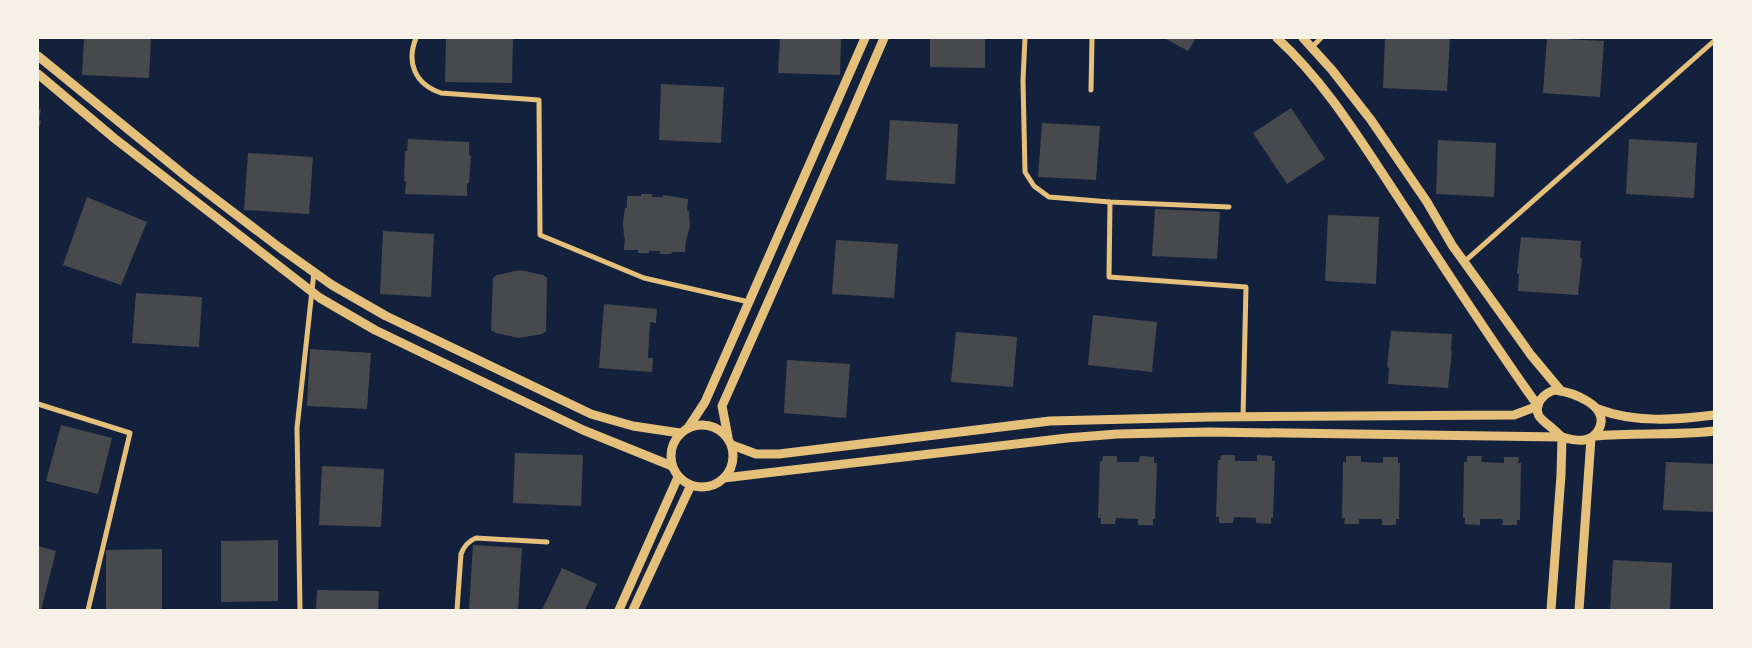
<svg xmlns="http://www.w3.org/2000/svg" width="1752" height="648" viewBox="0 0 1752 648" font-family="Lora,serif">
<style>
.building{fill:#48494c}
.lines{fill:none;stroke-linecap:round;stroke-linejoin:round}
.minor{stroke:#e5c07b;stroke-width:5}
.tertiary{stroke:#e5c07b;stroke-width:9}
</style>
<rect width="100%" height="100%" fill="#14213d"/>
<g class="building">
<path d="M84,38H151L149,78L82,75Z"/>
<path d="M446,38H513L512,83L445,82Z"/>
<path d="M780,38H841L840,75L778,73Z"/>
<path d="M930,38H985V68L930,67Z"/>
<path d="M1164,38H1196L1188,51Z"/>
<path d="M1385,38H1450L1447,91L1383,88Z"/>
<path d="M1547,38L1604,41L1600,97L1543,93Z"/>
<path d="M661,84L724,87L721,143L659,140Z"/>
<path d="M1291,108L1325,159L1287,184L1253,133Z"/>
<path d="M38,109H41L39,120L41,121L38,133Z"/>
<path d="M890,120L958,124L955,184L886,180Z"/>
<path d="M1042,123L1100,126L1096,180L1038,177Z"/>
<path d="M408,139L469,142V155L471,156L469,183H467V196L405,194L406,181H404L405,151H407Z"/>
<path d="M1629,139L1697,143L1694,198L1626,194Z"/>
<path d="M1438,140L1496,143L1494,197L1436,194Z"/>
<path d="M248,153L313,157L309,214L244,210Z"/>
<path d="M641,194H652V197H663V195L688,199L687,211H689L690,226L686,240L685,252H672L671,254H660V251H649V253H638V250H624L625,237H624L623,222L625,208H627V196H641Z"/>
<path d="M87,197L147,222L121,285L63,265Z"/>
<path d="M1155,209L1220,212L1217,259L1152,256Z"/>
<path d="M1328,215L1379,217L1376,284L1325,281Z"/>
<path d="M383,231L434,234L431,297L380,294Z"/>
<path d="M1521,237L1581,241L1580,258H1582L1578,295L1518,291L1519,274H1517Z"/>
<path d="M836,240L898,244L894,298L832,294Z"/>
<path d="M520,270L543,275L547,278L546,331L542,334L519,338L496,333L491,330L493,278L497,275Z"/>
<path d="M136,293L202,297L199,347L132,343Z"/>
<path d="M604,304L657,309L656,323L650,322L648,358H653L652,372L599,368Z"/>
<path d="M1093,315L1157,322L1152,372L1088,365Z"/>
<path d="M1391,331L1452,334L1451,351H1452L1448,388L1388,384L1389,368L1387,367Z"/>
<path d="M956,332L1017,337L1013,387L951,382Z"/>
<path d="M310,349L371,353L367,409L307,406Z"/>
<path d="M787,360L850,364L846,418L784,413Z"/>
<path d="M61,425L112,438L98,494L46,481Z"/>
<path d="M515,453L583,455L581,506L513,503Z"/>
<path d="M1221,455H1235V461H1257V455L1272,456V461H1275L1273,518H1271V524L1256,523V518L1234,517L1233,523H1219V517H1216L1218,460H1220Z"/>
<path d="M1103,456H1117V462H1139L1140,456L1154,457V463H1157L1155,519H1153V525H1138V519L1116,518L1115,524H1101V518H1098L1100,461H1102Z"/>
<path d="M1346,456H1361V462L1383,463V457H1398V463H1400L1399,519H1396V525H1382V519H1359V524H1344L1345,518H1342L1343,462H1346Z"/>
<path d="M1467,456H1482L1481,462L1504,463V457H1519L1518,463H1521L1520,520H1517V525H1502L1503,519H1480V525L1465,524V518H1463L1464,462H1467Z"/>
<path d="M1666,462L1714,464V512L1663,510Z"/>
<path d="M322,466L384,469L381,527L319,525Z"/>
<path d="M278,540V601L221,602V541Z"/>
<path d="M473,545L522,548L518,610H469Z"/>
<path d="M38,546L56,551L41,610H38Z"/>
<path d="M162,549V609H106V550Z"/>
<path d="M1613,560L1672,563L1670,610H1610Z"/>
<path d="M562,568L597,584L585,610H542Z"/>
<path d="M317,590L379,591L378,610H316Z"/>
</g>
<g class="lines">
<g class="minor">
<path d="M416,38C406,63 415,84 441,93L539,100L540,235L644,278L749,302"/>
<path d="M1025,38L1023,80L1025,172L1034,186L1049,197L1110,202L1229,207"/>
<path d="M1312,47L1321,38"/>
<path d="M1091,90L1092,38"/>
<path d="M1110,202L1109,277L1246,287L1243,417"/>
<path d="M1464,262L1714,41"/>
<path d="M38,404L130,433L88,610"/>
<path d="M300,610L297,428L314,272"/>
<path d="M457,610L461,554C464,546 468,541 476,538L547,542"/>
</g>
<g class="tertiary">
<path d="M1303,38L1332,70L1371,120L1427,202L1452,245L1531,355L1561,391"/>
<path d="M38,56L188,178L280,248L332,285L386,316L591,414L633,426L680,433"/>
<path d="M38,74L114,138L320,298L375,330L583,430L672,466"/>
<path d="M1555,390C1571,392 1611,405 1599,429C1596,435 1591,439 1584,440C1579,441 1567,439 1562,437C1559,435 1556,431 1553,429C1549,425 1542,421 1539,416C1533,404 1544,393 1555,390Z"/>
<path d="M1598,409C1634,423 1676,420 1714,415"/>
<circle cx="702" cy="456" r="31"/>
<path d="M688,428L705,402L865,38"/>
<path d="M1594,436C1634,432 1674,436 1714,431"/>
<path d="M728,437L722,406L840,140L884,38"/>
<path d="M732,445L756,454H779L1050,421L1211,417L1514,415L1538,406C1487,335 1440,261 1392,188C1357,135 1324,81 1277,38"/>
<path d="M724,478L1067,438L1117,434L1209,432L1562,437L1561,475L1551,610"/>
<path d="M619,610L678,477"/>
<path d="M633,610L691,485"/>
<path d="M1579,610L1591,438"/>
</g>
</g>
<rect width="1752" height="648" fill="none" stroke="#f6f1e7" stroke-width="78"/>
</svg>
